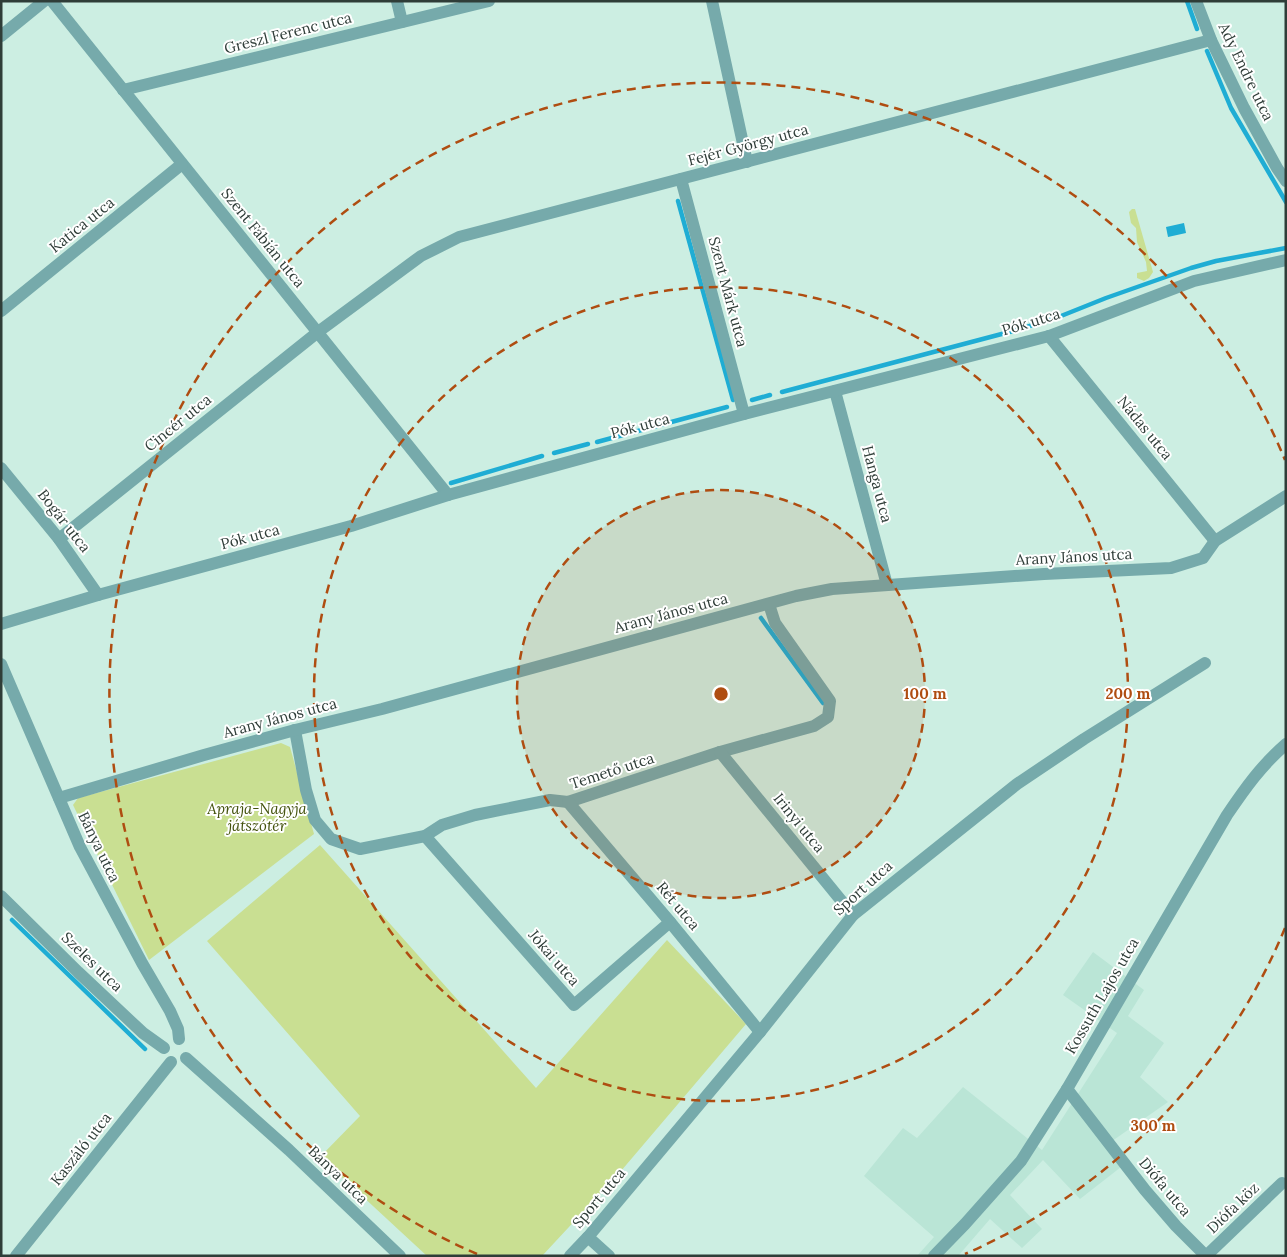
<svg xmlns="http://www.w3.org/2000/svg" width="1287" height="1257" viewBox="0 0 1287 1257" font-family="Lora,serif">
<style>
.built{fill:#bae5d6}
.green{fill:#c9df92}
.water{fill:#1fadd4}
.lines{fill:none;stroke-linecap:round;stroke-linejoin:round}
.stream{stroke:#1fadd4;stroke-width:4.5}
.minor{stroke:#76aaab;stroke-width:12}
.tertiary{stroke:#76aaab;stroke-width:12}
.ring{fill:none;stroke:#af4d11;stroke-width:2.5;stroke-dasharray:9 6}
.labels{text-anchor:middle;stroke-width:4;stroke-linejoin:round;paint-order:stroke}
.street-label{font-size:15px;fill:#2f3d38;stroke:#fff}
.park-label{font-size:15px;font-style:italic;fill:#43520c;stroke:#fff}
.centre{fill:#af4d11;stroke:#fff;stroke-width:2.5}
.ring-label{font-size:15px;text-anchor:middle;font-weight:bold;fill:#af4d11;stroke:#fff;stroke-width:4;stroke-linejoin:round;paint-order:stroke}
</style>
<rect width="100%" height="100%" fill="#cceee2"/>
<path class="built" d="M1093,952L1144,990L1128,1016L1164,1043L1140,1077L1168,1102L1105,1146L1121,1167L1080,1199L1043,1160L1010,1195L1042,1229L1022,1248L990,1219L959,1255V1256H917L934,1237L864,1176L903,1128L917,1138L963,1087L1042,1150L1117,1033L1063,995Z"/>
<g class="green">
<path d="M1132,209H1135L1153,272L1149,278L1144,281L1137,278V273L1147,271L1146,262L1137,242L1136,228L1131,223L1129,212Z"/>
<path d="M281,743L290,747L314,834L149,960L73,805L78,798Z"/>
<path d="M320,845L536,1088L667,940L746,1024L621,1171L542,1256H427L320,1157L360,1116L207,941Z"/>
</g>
<path class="water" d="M1184,223L1186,233L1168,237L1166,227Z"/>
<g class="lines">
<g class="stream">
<path d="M1187,1L1197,29"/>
<path d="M1207,51L1231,108L1286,202"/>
<path d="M678,201L733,400"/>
<path d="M782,392L1013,331L1056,318L1106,298L1191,268L1216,261L1286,248"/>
<path d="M752,400L770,395"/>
<path d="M597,442L727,407"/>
<path d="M554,453L588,444"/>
<path d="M451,483L542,456"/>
<path d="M761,618L823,703"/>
<path d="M12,920L145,1049"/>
</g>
<g class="minor">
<path d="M52,1L448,495"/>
<path d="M397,1L402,22"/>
<path d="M712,1L747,162"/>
<path d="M1196,1L1211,40L1244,108L1277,168L1286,181"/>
<path d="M1,36L44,1"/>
<path d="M123,90L489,1"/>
<path d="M681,179L744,414"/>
<path d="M1,311L182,164"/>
<path d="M1049,336L1215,541"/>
<path d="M835,391L887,585"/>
<path d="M1,468L59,539L98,595"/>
<path d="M59,539L318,332L421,256L459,237L1211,40"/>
<path d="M1,624L98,595L351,526L448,495L744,414L1049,336L1194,281L1286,260"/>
<path d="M1,664L80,847L142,963L170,1011L178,1029L179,1039"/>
<path d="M295,730L306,790L315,820L331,839L360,849L425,836L442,825L475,815L550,800L568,802L720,752L814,726L828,717L830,701L775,623L769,604"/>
<path d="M720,752L853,915"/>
<path d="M59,798L204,755L295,730L382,709L796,596L832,589L1044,574L1171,568L1203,558L1215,541L1286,496"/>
<path d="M568,802L670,922L760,1032"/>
<path d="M425,836L574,1005L670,922"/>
<path d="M1,896L78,972L143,1033L164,1048"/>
<path d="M186,1058L289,1150L400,1256"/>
<path d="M1067,1089L1145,1190L1176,1226L1206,1256"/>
<path d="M588,1237L609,1256"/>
<path d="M16,1256L171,1062"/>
<path d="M570,1256L588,1237L760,1032L853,915L1017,784L1084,739L1205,663"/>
<path d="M1206,1256L1282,1183"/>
</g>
<path class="tertiary" d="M934,1256L965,1224L1021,1161L1067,1089L1227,815C1246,787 1261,766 1286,744"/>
</g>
<circle cx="721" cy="694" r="204" fill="#af4d11" fill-opacity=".12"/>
<g class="ring">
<circle cx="721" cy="694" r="204"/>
<circle cx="721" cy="694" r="407"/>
<path d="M1285 928A611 611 0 0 1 965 1254M477 1254A611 611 0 1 1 1285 460"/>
</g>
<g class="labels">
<g class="street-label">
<text transform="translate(288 33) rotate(-14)" y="5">Greszl Ferenc utca</text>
<text transform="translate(1246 72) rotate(64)" y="5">Ady Endre utca</text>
<text transform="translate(748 145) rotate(-15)" y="5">Fejér György utca</text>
<text transform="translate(82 225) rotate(-39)" y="5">Katica utca</text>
<text transform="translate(263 238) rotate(51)" y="5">Szent Fábián utca</text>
<text transform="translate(728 292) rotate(75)" y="5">Szent Márk utca</text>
<text transform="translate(1031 322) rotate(-17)" y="5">Pók utca</text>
<text transform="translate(178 423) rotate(-39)" y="5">Cincér utca</text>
<text transform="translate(640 426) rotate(-15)" y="5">Pók utca</text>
<text transform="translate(1145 428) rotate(51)" y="5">Nádas utca</text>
<text transform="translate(877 484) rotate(75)" y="5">Hanga utca</text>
<text transform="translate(64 521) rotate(52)" y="5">Bogár utca</text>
<text transform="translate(250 537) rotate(-15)" y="5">Pók utca</text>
<text transform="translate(1074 557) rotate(-3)" y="5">Arany János utca</text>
<text transform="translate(671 613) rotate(-15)" y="5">Arany János utca</text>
<text transform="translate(280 718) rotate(-15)" y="5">Arany János utca</text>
<text transform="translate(612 771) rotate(-18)" y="5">Temető utca</text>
<text transform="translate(799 823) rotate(51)" y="5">Irinyi utca</text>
<text transform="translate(99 847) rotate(64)" y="5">Bánya utca</text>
<text transform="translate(863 888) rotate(-42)" y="5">Sport utca</text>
<text transform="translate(678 906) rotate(50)" y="5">Rét utca</text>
<text transform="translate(554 958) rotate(49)" y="5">Jókai utca</text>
<text transform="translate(92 962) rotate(44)" y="5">Szeles utca</text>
<text transform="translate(1102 996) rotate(-60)" y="5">Kossuth Lajos utca</text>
<text transform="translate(81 1149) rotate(-52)" y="5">Kaszáló utca</text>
<text transform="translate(338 1175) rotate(44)" y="5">Bánya utca</text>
<text transform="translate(1165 1187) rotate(50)" y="5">Diófa utca</text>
<text transform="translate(599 1198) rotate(-50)" y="5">Sport utca</text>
<text transform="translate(1233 1208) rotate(-44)" y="5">Diófa köz</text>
</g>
<g class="park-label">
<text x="257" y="814">Apraja-Nagyja<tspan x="257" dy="17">játszótér</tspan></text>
</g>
</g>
<circle cx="721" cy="694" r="8" class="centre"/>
<g class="ring-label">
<text x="925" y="699">100 m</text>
<text x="1128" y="699">200 m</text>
<text x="1153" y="1131">300 m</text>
</g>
<rect width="1287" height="1257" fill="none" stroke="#2f3d38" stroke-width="5"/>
</svg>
